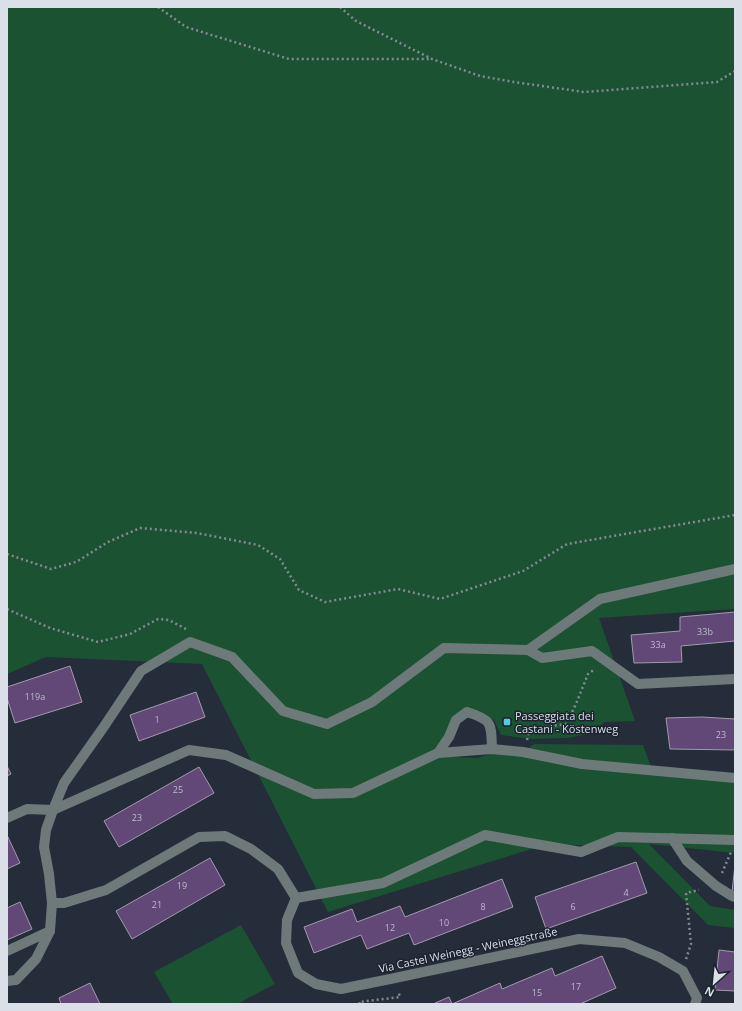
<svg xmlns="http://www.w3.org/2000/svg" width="742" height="1011" viewBox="0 0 742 1011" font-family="'Open Sans',sans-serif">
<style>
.green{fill:#1b5232}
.building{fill:#624877;stroke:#a39aab}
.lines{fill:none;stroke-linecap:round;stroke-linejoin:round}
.path{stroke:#848a95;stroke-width:2.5;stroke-dasharray:2 3;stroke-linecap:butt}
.minor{stroke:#6e7979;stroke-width:10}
.poi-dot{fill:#55cadf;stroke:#1b2330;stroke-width:1.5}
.labels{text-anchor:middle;stroke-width:3;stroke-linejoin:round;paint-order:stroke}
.number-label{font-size:9px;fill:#bcb9cc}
.poi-label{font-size:11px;fill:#dadfe8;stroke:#1b2330;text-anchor:start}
.street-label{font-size:11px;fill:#dadfe8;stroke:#1b2330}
</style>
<rect width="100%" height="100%" fill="#252d3a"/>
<g class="green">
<path d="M7,7H735V609L599,618L635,721L605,722L588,734L567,738L532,739L501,735L494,720L467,712L438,753L452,757L477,758L494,753L523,752L534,744L643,745L651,767L735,775V853L649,844L710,906L735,910V928L708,925L631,847L548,844L328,912L202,664L46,657L7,674Z"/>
<path d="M241,925L275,984L237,1004H173L154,972Z"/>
</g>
<g class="building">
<path d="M735,612V641L681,646L682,662L634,663L631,635L680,631V617Z"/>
<path d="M70,666L82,702L15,723L7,698V687Z"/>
<path d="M196,692L205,717L139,741L130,715Z"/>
<path d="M702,717L735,719V750L670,749L666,718Z"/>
<path d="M7,766L11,774L7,776Z"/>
<path d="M199,767L214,793L119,847L104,821Z"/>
<path d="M7,835L20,863L7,869Z"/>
<path d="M210,858L225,885L132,939L116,911Z"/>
<path d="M636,862L647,893L546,929L535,897Z"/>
<path d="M735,865V892H732Z"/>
<path d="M502,879L513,907L414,945L409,933L367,949L361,935L314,953L304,927L352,909L357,922L400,906L405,917Z"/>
<path d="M20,902L32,929L7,940V908Z"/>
<path d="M719,950L735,952V991L715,990Z"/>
<path d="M602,956L616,988L580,1004H433L449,997L452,1004L500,983L502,989L552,968L555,976Z"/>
<path d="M90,983L100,1004H61L59,998Z"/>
</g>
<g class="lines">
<g class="path">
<path d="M158,7L186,27L289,59H431"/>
<path d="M340,7L356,21L432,59L480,76L514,82L584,92L717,82L735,71"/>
<path d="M7,554L51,569L76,562L108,542L140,528L197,533L258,545L280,559L299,590L325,602L398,589L440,599L523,571L567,544L735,515"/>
<path d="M7,609L50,628L98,642L130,634L158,619L169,620L186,629"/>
<path d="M527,740L529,732L538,728L566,724L576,704L588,674L595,669"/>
<path d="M722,873L731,852"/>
<path d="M686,959L691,944L686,893L699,890"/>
<path d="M360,1004L359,1002L400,997L398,991"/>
</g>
<g class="minor">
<path d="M528,650L542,658L592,651L638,684L735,679"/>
<path d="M438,753L449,737L456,720L467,712C493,720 491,724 492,749"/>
<path d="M7,818L27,809L53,810L189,750L226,755L314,794L353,793L438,753L492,749L523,752L582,764L735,778"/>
<path d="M672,838L687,861L716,886L732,896L735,897"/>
<path d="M296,898L287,920L286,943L298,973L316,984L341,989L395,978L579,939L625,943L659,957L683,971L697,998L695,1004"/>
<path d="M296,898L383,883L485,835L581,852L618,837L735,840"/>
<path d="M52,903H64L106,890L199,837L225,836L251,849L278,869L296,898"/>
<path d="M7,951L50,931"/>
<path d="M7,981L16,980L36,959L50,931L52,903L49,874L44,847L46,830L53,810L64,783L103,728L141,671L190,642L232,657L283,711L327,724L372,702L444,648L528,650L600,599L735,569"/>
</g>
</g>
<rect class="poi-dot" x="503" y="718" width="8" height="8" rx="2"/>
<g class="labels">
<g class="number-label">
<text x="705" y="635">33b</text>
<text x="658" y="648">33a</text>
<text x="35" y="700">119a</text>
<text x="157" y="723">1</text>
<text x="721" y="738">23</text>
<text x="178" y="793">25</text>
<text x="137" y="821">23</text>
<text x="182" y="889">19</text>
<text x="626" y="896">4</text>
<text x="157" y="908">21</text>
<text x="483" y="910">8</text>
<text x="573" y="910">6</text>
<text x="444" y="926">10</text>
<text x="390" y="931">12</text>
<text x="576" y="990">17</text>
<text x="537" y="996">15</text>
</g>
<g class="poi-label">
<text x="515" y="720">Passeggiata dei<tspan x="515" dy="13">Castani - Köstenweg</tspan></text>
</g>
<g class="street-label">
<text transform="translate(468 950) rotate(-12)" y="4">Via Castel Weinegg - Weineggstraße</text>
</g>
</g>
<rect width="742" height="1011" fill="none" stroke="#dadfe8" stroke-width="16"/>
<g transform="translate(714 983) rotate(207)" stroke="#1b2330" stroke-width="3" paint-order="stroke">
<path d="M0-3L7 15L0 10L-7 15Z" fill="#dadfe8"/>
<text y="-6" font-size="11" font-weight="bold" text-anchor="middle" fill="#dadfe8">N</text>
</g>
</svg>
